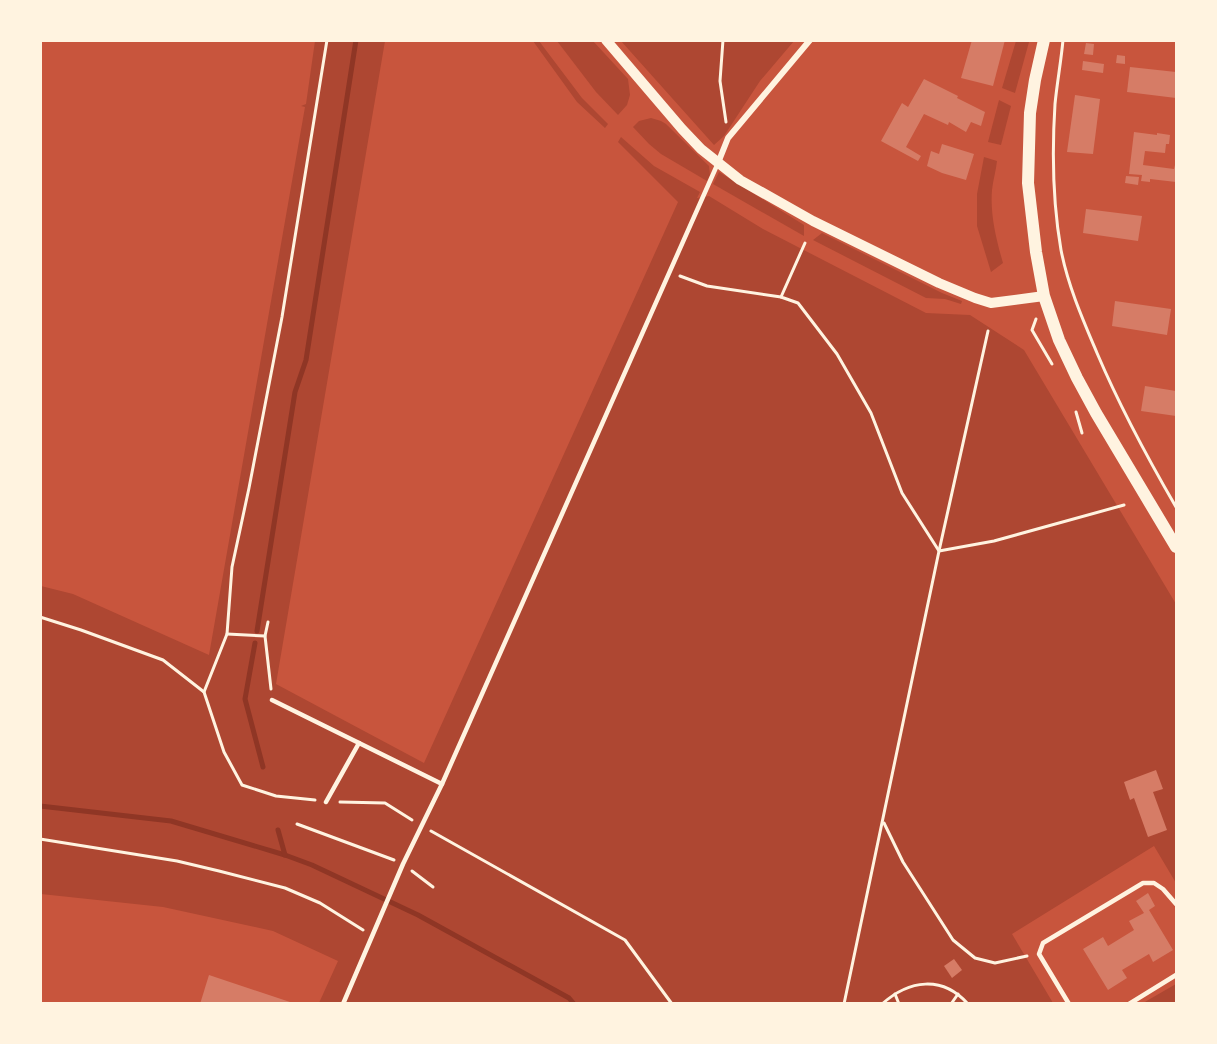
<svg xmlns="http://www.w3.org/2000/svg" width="1217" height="1044" viewBox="0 0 1217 1044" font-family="Montserrat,sans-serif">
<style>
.green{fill:#ae4732}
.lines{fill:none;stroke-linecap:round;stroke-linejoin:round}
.stream{stroke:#8f3625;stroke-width:5}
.building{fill:#d67c66}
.path{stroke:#fff3e0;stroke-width:3}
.service{stroke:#fff3e0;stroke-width:4.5}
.minor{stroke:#fff3e0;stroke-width:6}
.tertiary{stroke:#fff3e0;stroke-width:10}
.secondary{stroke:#fff3e0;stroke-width:12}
</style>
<rect width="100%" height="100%" fill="#c8553d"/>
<g class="green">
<path d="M315,41H385L276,684L424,763L678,202L618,142L621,137L654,166L700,192L697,198L709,196L763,229L926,313L970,315L1024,350L1176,604V883L1154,846L1012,934L1053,1003H319L338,961L273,931L163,907L41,894V586L73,594L209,655L305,107L301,106L306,104Z"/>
<path d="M533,41H539L582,98L608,124L605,128L577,102Z"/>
<path d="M557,41H593L628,79L630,95L627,105L618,115L596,92Z"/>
<path d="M621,41H794L760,81L724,136L714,145Z"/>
<path d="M1016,41H1027L1029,42L1015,93L1002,88Z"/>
<path d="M999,100L1011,106L1001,145L988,142Z"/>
<path d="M651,118L661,121L666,124L709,166L710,175L707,181L661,154L649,144L633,127L639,121Z"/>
<path d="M984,157L997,161C996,171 993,180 992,190C990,214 996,239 1003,263L991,272L977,226V194Z"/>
<path d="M719,172L804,225V236L713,184Z"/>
<path d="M822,233L942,293L962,301L961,304L945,299L926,298L813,240Z"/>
<path d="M1176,984V1003H1143Z"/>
</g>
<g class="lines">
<g class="stream">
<path d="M257,631L295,392L306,360L356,40"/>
<path d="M255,643L245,699L263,767"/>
<path d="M40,806L171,821L285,855L312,865L418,915L569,998L574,1004"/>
<path d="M278,830L285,855"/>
</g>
</g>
<g class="building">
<path d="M972,40H1005L993,86L961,78Z"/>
<path d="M1086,43L1094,44L1093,55L1084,54Z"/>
<path d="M1117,55L1125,56V64L1116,63Z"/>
<path d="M1083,61L1104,64L1103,73L1082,70Z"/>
<path d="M1130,67L1176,72V98L1127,92Z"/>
<path d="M924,79L958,96L957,98L985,112L981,126L971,122L966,132L949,122L948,125L924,114L906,147L921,156L918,161L881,141L902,103L908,107Z"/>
<path d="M1075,95L1100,99L1093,154L1067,152Z"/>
<path d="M1134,132L1157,135V133L1170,135L1169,144H1166L1165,153L1145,151L1143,165L1174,169L1175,165H1176V182L1150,179V182L1141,181L1142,175L1129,174Z"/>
<path d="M942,144L974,154L966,180L942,173L927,166L931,151L939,154Z"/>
<path d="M1126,176L1139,177L1138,185L1125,183Z"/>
<path d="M1086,209L1142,216L1138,241L1083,233Z"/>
<path d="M1115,301L1171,309L1167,335L1112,326Z"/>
<path d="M1145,386L1176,391V416L1141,411Z"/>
<path d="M1156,770L1163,789L1153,792L1167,830L1148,837L1134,798L1130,800L1124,782Z"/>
<path d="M1148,893L1155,906L1149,910L1173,950L1153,962L1149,954L1122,970L1127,978L1108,990L1083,949L1103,937L1108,946L1134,930L1129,921L1144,913L1136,901Z"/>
<path d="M954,959L962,970L952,978L944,966Z"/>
<path d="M209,975L293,1003V1004H200Z"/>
</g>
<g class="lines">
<g class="path">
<path d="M723,40L720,81L726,122"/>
<path d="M1063,40C1061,62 1057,83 1055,104C1052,151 1053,204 1061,250C1068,286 1083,320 1097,353C1120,407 1147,457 1176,507"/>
<path d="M805,243L781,297L798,303L837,354L871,413L902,493L939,551L994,541L1124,505"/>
<path d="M680,276L707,286L781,297"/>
<path d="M1036,319L1032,330L1052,364"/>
<path d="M1076,412L1082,433"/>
<path d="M40,617L81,630L163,660L204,692L224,752L242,785L276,796L315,800"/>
<path d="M268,622L265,636L271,689"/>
<path d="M227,634L265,636"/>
<path d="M204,692L227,634L232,567L249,488L282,317L327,40"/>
<path d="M340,802L385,803L412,820"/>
<path d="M884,823L903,862L953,940L975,958L995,963L1027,956"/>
<path d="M297,824L394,860"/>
<path d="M431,831L625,940L672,1004"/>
<path d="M40,839L177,861L219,871L285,888L320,903L363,930"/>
<path d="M412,871L433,887"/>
<path d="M895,994L899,1004"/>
<path d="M844,1004L939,551L988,331"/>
<path d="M882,1004C909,980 942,975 968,1004"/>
<path d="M951,1004L958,994"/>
</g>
<g class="service">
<path d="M272,700L442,784"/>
<path d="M326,802L359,743"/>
<path d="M343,1004L403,864L442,784L718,163"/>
<path d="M1069,1004L1039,954L1043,943L1143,883H1154L1163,889L1176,904"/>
<path d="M1129,1004L1176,975"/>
</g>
<path class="minor" d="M718,163L728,138L810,40"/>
<path class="tertiary" d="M606,40L682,129L701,149L740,180L813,221L939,283L975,298L991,303L1044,296"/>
<path class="secondary" d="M1044,40L1035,80L1030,113L1028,183L1036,252L1044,296L1059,340L1077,378L1096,413L1176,547"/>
</g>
<rect width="1217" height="1044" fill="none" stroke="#fff3e0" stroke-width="84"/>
</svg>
